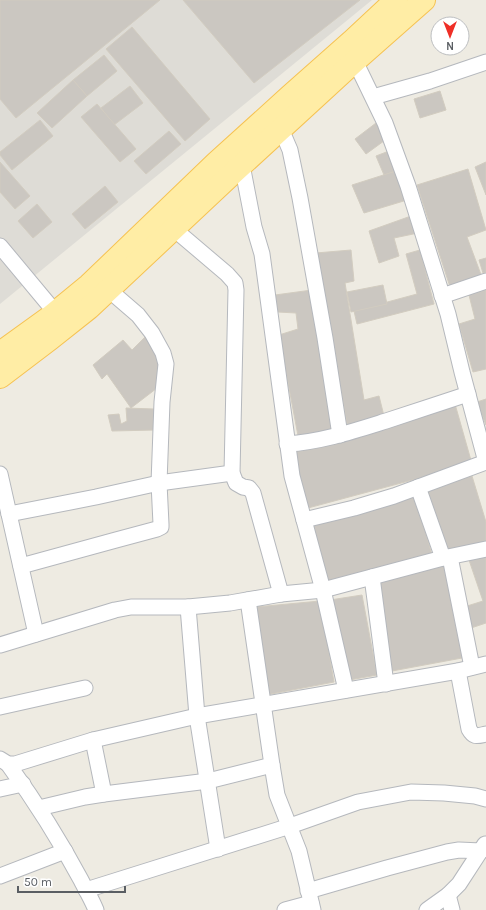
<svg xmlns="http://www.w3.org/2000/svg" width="486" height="910" viewBox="0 0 486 910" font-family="Karla,sans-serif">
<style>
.industrial{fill:#dedcd6}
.building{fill:#cbc7c1;stroke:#d2ccc0}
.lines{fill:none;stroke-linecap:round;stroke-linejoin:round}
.minor-casing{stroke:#b5b8bd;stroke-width:17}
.primary-casing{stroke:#f6c252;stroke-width:24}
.minor{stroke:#fff;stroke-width:15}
.primary{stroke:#ffeda5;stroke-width:22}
</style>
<rect width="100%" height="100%" fill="#eeebe2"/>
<path class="industrial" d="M0,0H372L0,304Z"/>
<g class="building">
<path d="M0,0H160L16,118L0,99Z"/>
<path d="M183,0H360L254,83Z"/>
<path d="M132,27L210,119L185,141L106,49Z"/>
<path d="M104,55L117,71L87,96L73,80Z"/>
<path d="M73,80L87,96L52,128L37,113Z"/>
<path d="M130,86L143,103L114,125L101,108Z"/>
<path d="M440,91L446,110L420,118L414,99Z"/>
<path d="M97,104L136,149L120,162L81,117Z"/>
<path d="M40,120L53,136L12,170L0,155V152Z"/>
<path d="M376,123L388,138L366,154L355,139Z"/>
<path d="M169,131L181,144L146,174L134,161Z"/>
<path d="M389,151L396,171L384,175L376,156Z"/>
<path d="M0,162L30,196L15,209L0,192Z"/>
<path d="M486,162V195L475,167Z"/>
<path d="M468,169L486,230L467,237L483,280L451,290L417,185Z"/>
<path d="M396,171L407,200L364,213L352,185Z"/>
<path d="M105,186L118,202L85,229L72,214Z"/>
<path d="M37,204L52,222L33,238L18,221Z"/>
<path d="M411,216L418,233L394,238L399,256L379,263L369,231Z"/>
<path d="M351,250L354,281L345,283L364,400L379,396L385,420L348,429L316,253Z"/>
<path d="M420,250L434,304L357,324L354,311L417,294L406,254Z"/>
<path d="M486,258V272L483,273L479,260Z"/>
<path d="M383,285L387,304L351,312L347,292Z"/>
<path d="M312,290L335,433L299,441L279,335L298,329L296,313L278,312L275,295Z"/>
<path d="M486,290V369L473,372L459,324L475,319L469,295Z"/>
<path d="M146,336L164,372L157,374L161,385L131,408L107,374L102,379L93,365L123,340L132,350Z"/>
<path d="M486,399V425L477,402Z"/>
<path d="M455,404L472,464L308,508L292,449Z"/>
<path d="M126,408L154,409L155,430L112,431L108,415L119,414L121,424L127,421Z"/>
<path d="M472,476L486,522V544L444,556L425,490Z"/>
<path d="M415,494L432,555L326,585L309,523Z"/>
<path d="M486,555V623L465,630L464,607L483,601L469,560Z"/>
<path d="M444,565L462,658L392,671L374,579Z"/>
<path d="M362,595L377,675L344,681L330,600Z"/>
<path d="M320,601L334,682L266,695L256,607Z"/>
</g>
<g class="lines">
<defs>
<g id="minor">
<path d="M373,97L430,81L486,62"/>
<path d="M281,129L290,150L300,198L325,338L340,435"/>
<path d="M242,165L254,227L262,254L292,476L323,590L346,690"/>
<path d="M174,229L227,274L235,283L236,290L232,473L236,483L243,487L249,488L253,493L281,594"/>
<path d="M0,246L55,312"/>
<path d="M442,296L486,281"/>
<path d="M287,444C321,442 354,431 386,421C413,412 441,403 468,394"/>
<path d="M0,474L36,634"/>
<path d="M418,487L443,558"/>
<path d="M9,514L96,497L159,483L232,473"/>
<path d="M304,520L354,508L394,496L486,462L462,372L448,314L408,186L385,123L355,61"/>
<path d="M450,557L472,667"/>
<path d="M21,566L116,540L157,529L161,527V524L159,483L162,402L166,364L163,353L152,333L138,315L109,290"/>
<path d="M372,577L386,684"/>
<path d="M248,600L272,765L277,795L299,851L313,910"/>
<path d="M188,607L197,716L218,849"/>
<path d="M0,645L115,610L131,607H188L230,603L281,594L323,590L443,558L486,549"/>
<path d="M458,671L469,729C474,738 477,736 486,734"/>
<path d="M0,707L85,688"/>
<path d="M93,740L104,794"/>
<path d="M0,759L8,764H15L93,740L197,716L458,671L486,664"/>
<path d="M8,764C35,801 59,839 81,880C86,890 92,900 96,910"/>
<path d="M0,789L23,784"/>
<path d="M39,808L85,797L104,794L208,781L272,765"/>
<path d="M0,876L65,851"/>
<path d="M86,890L290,826L358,802L411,792L444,793L475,796L486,799"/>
<path d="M308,891L387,868L447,852L459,850L481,851"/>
<path d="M448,895L452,910"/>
<path d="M285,910L311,903"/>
<path d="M427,910L448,895L459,884L485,844"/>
</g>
<g id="primary">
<path d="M0,353L50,317L89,285L216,163L290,96L352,41L396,0"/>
<path d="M0,377L50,339L89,308L234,172L355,61L424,0"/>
</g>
</defs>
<use href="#minor" class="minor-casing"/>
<use href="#primary" class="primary-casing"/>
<use href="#minor" class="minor"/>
<use href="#primary" class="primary"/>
</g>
<g transform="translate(450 36) rotate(180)"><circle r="19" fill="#ffffff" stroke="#bdbfc1"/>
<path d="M0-3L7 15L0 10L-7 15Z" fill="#ef2f27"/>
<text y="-6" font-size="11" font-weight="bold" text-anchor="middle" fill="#5a5e63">N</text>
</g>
<path d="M18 886v6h107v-6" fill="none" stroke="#5a5e63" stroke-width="2"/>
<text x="24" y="886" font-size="12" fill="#5a5e63" stroke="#ffffff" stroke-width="3" paint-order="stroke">50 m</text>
</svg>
